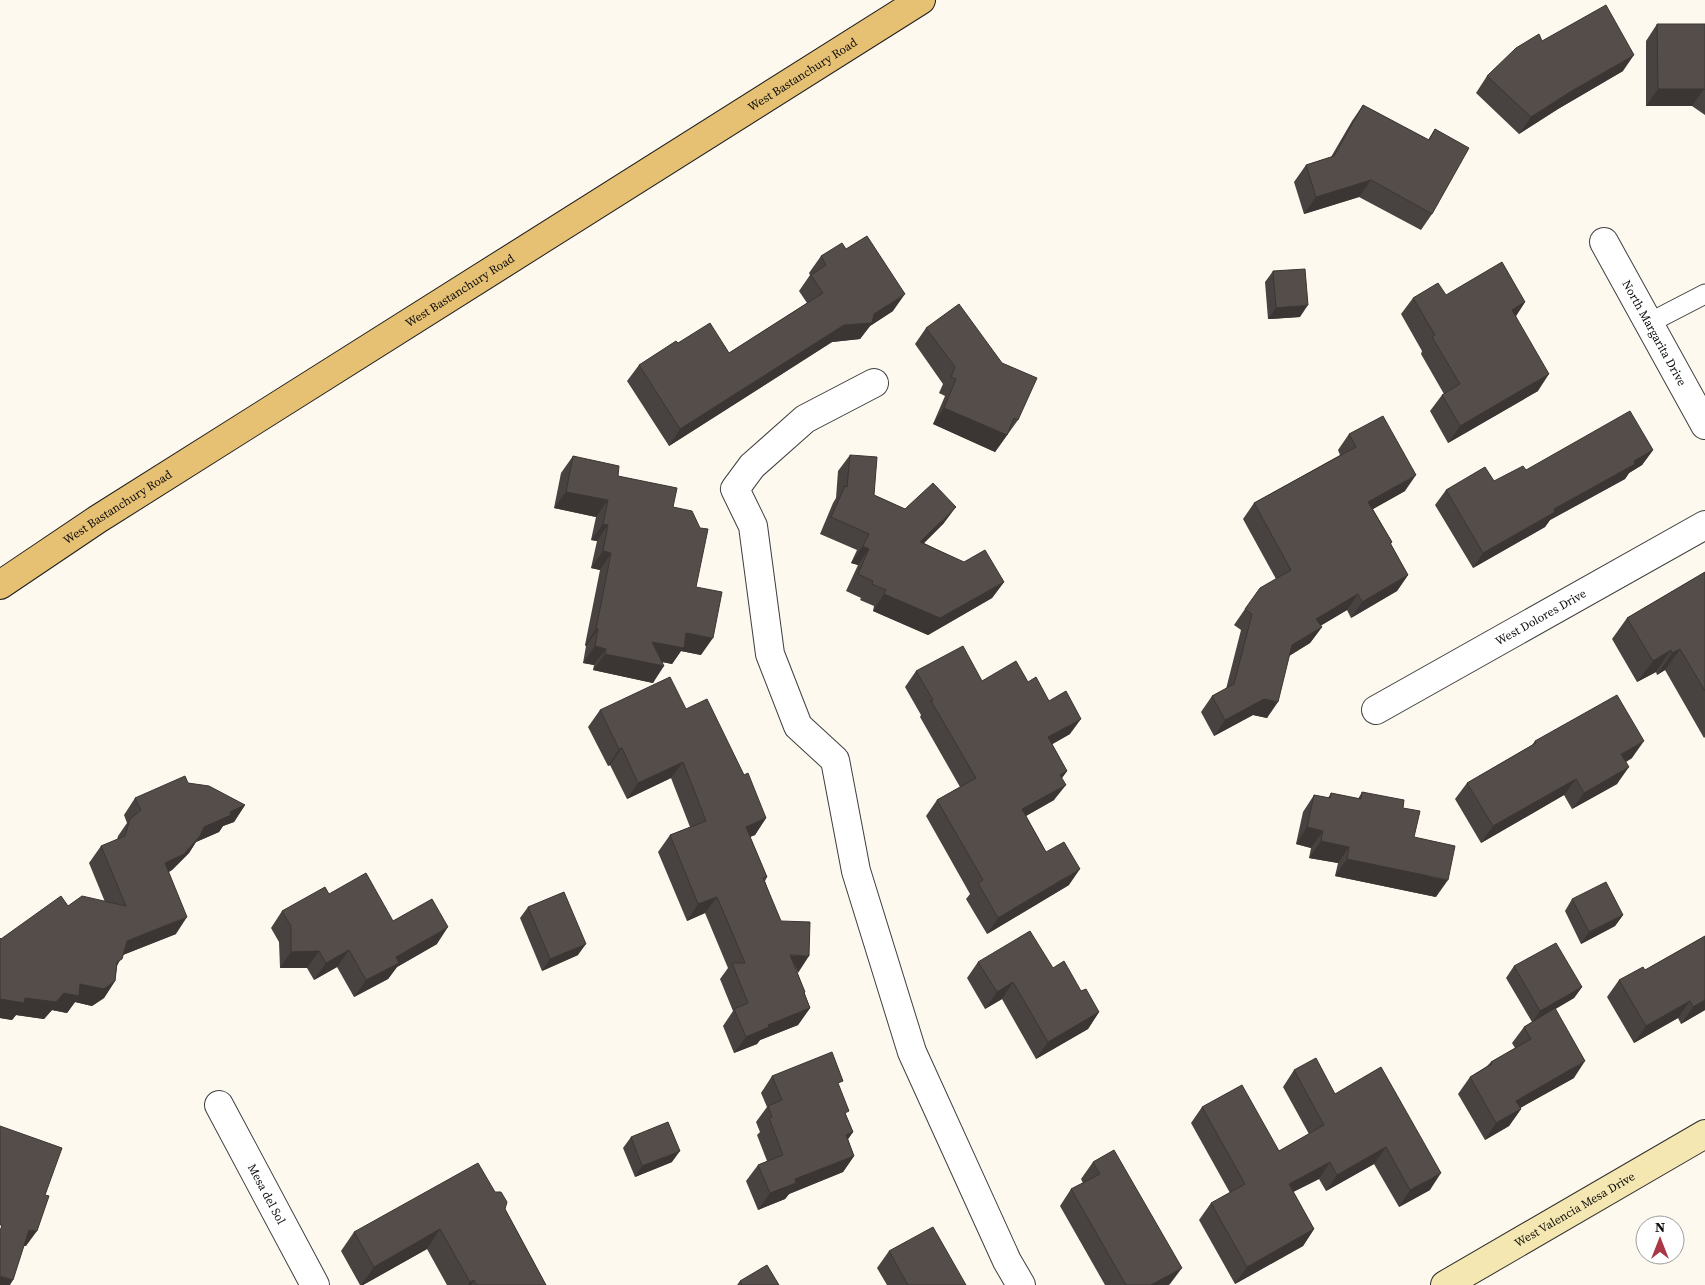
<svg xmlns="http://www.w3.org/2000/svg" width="1705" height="1285" viewBox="0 0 1705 1285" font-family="'Source Serif 4',serif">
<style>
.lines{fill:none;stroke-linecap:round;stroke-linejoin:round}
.lane-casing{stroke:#3f3f3f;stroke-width:21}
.street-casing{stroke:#3f3f3f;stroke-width:30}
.secondary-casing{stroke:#2e2e2e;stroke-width:30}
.primary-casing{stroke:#1d1d1d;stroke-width:30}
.lane{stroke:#fff;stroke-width:19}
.street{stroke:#fff;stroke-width:28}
.secondary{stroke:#f4e7b1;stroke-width:28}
.primary{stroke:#e6c174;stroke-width:28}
.wall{fill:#484240}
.shaded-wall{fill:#3b3634}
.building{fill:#544d4a;stroke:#3b3634}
.labels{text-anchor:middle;stroke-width:5;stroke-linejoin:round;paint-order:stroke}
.street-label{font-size:12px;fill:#0c0c0c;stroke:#fff}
</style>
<rect width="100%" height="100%" fill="#fdf9ee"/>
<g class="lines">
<defs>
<path id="lane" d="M1649,323L1705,294"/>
<g id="street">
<path id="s1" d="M1604,242L1705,425"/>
<path d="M874,383L805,419L752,466L735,489L753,526L770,654L798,726L835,760L856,871L912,1052L1007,1261L1021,1285"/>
<path id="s2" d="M1376,710L1705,525"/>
<path id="s3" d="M219,1105L315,1285"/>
</g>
<g id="secondary">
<path id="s4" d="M1445,1285L1705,1134"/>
</g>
<g id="primary">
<path id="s5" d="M0,585L98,519L921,0"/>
</g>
</defs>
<use href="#lane" class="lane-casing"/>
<use href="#street" class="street-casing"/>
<use href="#secondary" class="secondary-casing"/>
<use href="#primary" class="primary-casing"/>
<use href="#lane" class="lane"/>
<use href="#street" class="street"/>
<use href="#secondary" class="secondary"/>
<use href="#primary" class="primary"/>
</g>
<g class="wall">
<path d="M1657,24H1705V115L1692,106H1646V41Z"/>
<path d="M1542,41L1623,71L1558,109L1519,134L1476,93L1487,76Z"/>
<path d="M1363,105L1428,140L1435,129L1432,214L1421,230L1359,197L1304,214L1294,182L1306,165L1331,157L1352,121Z"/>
<path d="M846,249L893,311L870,326L860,339L832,342L669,446L627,381L639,365L678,343L729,353L807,303L799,291L810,275L809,273L821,256Z"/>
<path d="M1273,271L1300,317L1268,319L1265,282Z"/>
<path d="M1446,295L1525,302L1516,316L1538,391L1448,443L1430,411L1442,395L1444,394L1421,354L1422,351L1401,314L1413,298Z"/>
<path d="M926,328L1018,420L995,452L933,424L945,396L939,393L943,384L915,344Z"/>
<path d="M1349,434L1405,491L1373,509L1392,542L1391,544L1408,575L1397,591L1351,618L1347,610L1320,626L1322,627L1310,643L1289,656L1267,718L1253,715L1214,736L1201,712L1212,696L1226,689L1241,630L1234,625L1245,609L1276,579L1243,519L1254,503L1340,455L1338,450Z"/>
<path d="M1653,450L1642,465L1629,473L1625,479L1550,520L1545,527L1473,568L1435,505L1446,490L1494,481L1526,470Z"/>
<path d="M850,455L874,495L905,509L944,523L924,543L1004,582L992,598L928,635L873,611L874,606L860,600L861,598L846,591L858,565L851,563L857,550L820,534L833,503L836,498L838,471Z"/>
<path d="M573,456L618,476L673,507L696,587L701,655L681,651L672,664L663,662L653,683L593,670L594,665L583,663L586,646L585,645L600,570L591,568L597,541L591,540L596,517L554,508L561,473Z"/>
<path d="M1705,572V737L1704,738L1665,670L1657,675L1656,672L1637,682L1612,639L1627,618Z"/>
<path d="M916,671L982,681L1028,682L1049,701L1070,734L1052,744L1067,771L1062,778L1054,800L1026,816L1046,852L1069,885L987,934L966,899L970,894L926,816L937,800L960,787L920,717L921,715L905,687Z"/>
<path d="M686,709L744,775L766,818L755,835L750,837L767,877L765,881L810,1008L798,1025L760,1040L757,1044L734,1053L723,1026L733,1011L720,979L728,968L705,913L687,921L658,852L670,835L690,827L671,778L627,799L610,765L608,766L588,727L600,710Z"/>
<path d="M1535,741L1632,758L1626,762L1617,784L1572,809L1564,795L1481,843L1455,799L1467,783L1532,745Z"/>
<path d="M188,783L245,805L234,822L223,826L219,832L196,842L189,853L172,870L169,872L176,934L123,955L117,966L115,981L104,998L92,1006L75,1002L67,1013L52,1010L44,1019L16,1015L12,1020L0,1018V938L1,939L68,906L105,902L89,863L101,846L117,840L118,836L127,823L124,815L135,798Z"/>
<path d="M1362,792L1403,808L1436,897L1335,876L1338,863L1309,858L1311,848L1296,844L1303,812L1314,795L1328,798L1331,793L1358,799Z"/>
<path d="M329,894L393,921L437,944L397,967L388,979L354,997L337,967L314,980L307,968H280L279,942L271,928L282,911Z"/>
<path d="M1572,899L1623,915L1615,926L1581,944L1565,911Z"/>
<path d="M528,907L578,955L542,971L520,918Z"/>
<path d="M1705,936V1010L1681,1024L1678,1018L1634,1043L1607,997L1619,980L1645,970Z"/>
<path d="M978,962L1053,968L1081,991L1099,1012L1088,1029L1036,1059L1002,999L985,1009L967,978Z"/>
<path d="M1514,966L1582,987L1574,998L1555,1009L1574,1078L1520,1108L1521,1109L1509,1126L1485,1140L1458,1094L1470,1077L1487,1066L1491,1062L1515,1048L1512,1043L1524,1027L1532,1022L1506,978Z"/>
<path d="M1294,1070L1335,1094L1430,1190L1399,1207L1374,1164L1326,1191L1319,1179L1293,1192L1314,1229L1303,1246L1235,1284L1199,1220L1211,1203L1230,1193L1191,1123L1202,1107L1279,1151L1309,1134L1283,1087Z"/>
<path d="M772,1076L839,1087L846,1115L853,1132L848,1139L854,1156L843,1172L789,1194L785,1199L758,1210L746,1181L758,1165L767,1161L757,1135L760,1132L756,1122L767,1107L761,1093Z"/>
<path d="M631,1137L672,1162L635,1177L623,1148Z"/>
<path d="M1093,1162L1170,1284L1168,1285H1105L1060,1206L1071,1189L1083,1183L1081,1179Z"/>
<path d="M505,1209L546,1285H447L427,1249L363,1285H360L341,1251L354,1232Z"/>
<path d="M889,1251L966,1285H887L877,1268Z"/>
<path d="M740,1281L779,1285H737Z"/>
</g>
<g class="shaded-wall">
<path d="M1634,55L1623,71L1558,109L1519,134L1531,117L1570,92Z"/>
<path d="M1658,89H1704L1692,106H1646Z"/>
<path d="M1371,180L1359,197L1304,214L1316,197Z"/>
<path d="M905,294L893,311L870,326L860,339L832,342L669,446L680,429L844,325L874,314Z"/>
<path d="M1525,302L1514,319L1512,310Z"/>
<path d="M1308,305L1300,317L1268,319L1276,308Z"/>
<path d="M1549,374L1538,391L1448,443L1460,426Z"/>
<path d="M944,408L1007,435L995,452L933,424Z"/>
<path d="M1653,450L1642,465L1629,473L1625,479L1550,520L1545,527L1473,568L1483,553L1554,509Z"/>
<path d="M1416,475L1405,491L1357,518L1368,502Z"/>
<path d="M566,492L608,500L596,517L554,508Z"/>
<path d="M956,507L944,523L909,558L920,542Z"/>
<path d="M603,524L608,525L597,541L591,540Z"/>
<path d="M863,546L869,549L858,565L851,563Z"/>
<path d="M603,551L611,553L600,570L591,568Z"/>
<path d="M1408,575L1397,591L1351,618L1362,602Z"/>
<path d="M1004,582L992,598L928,635L873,611L884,594Z"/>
<path d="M1358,594L1347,610L1305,635L1316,619Z"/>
<path d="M1322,627L1310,643L1281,661L1292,645Z"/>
<path d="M596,629H598L586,646L585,645Z"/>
<path d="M686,633L713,638L701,655L681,651L672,664L641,658L652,642Z"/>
<path d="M595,646L606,649L594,665L583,663Z"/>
<path d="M1680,649L1665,670L1657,675L1672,653Z"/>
<path d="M1671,650L1656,672L1637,682L1653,661Z"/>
<path d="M605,654L664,666L653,683L593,670Z"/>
<path d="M1264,699L1278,702L1267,718L1253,715L1214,736L1225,720Z"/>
<path d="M1081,719L1070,734L1037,753L1048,737Z"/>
<path d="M1644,741L1632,758L1610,771L1621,754Z"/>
<path d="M622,748L610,765L608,766L619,749Z"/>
<path d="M683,762L671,778L627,799L638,783Z"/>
<path d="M1629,767L1617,784L1572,809L1584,793Z"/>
<path d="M1067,771L1056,786L1060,775Z"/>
<path d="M1576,779L1564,795L1481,843L1493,826Z"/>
<path d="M1066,785L1054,800L1010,825L1022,809Z"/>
<path d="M245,805L234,822L223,826L219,832L196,842L189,853L172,870L153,879L165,863L204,827L230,812Z"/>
<path d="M766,818L755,835L735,843L746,827Z"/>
<path d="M1307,827L1323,831L1311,848L1296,844Z"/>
<path d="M1321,841L1349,847L1338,863L1309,858Z"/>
<path d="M1347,859L1448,880L1436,897L1335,876Z"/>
<path d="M1080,869L1069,885L987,934L998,918Z"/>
<path d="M717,897L705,913L687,921L698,904Z"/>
<path d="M1623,915L1615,926L1581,944L1589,932Z"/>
<path d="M187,917L176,934L115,958L127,941Z"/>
<path d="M448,927L437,944L397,967L388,979L354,997L366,980L396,957Z"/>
<path d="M586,944L578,955L542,971L550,959Z"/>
<path d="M349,950L337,967L314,980L326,963Z"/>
<path d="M319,951L307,968H280L291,952Z"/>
<path d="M790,955L809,956L798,973Z"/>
<path d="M115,981L104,998L92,1006L75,1002L67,1013L52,1010L44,1019L16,1015L12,1020L0,1018V999L25,998L64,993L80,984Z"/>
<path d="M1013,982L1002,999L985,1009L997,992Z"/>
<path d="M1582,987L1574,998L1532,1023L1540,1011Z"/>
<path d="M1705,1000V1010L1681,1024L1693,1007Z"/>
<path d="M1690,1001L1678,1018L1634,1043L1646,1026Z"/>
<path d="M810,1008L798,1025L760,1040L757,1044L734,1053L746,1037L768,1025Z"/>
<path d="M1099,1012L1088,1029L1036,1059L1048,1042Z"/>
<path d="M1585,1061L1574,1078L1504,1117L1516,1101Z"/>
<path d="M1521,1109L1509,1126L1485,1140L1496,1123Z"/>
<path d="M853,1132L841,1149L846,1135Z"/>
<path d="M1386,1147L1374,1164L1326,1191L1337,1175Z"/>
<path d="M680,1151L672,1162L635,1177L642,1166Z"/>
<path d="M854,1156L843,1172L789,1194L785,1199L758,1210L770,1193L795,1179Z"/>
<path d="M1330,1162L1319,1179L1277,1200L1289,1184Z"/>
<path d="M1441,1173L1430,1190L1399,1207L1410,1190Z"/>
<path d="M440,1229L427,1249L363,1285H361L374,1267Z"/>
<path d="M1314,1229L1303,1246L1235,1284L1247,1267Z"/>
<path d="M29,1230L37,1231L26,1246H18Z"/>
<path d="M1182,1268L1170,1284L1168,1285H1151Z"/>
<path d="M0,1276L13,1280L10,1285H0Z"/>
<path d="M474,1280L471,1285H468L470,1282Z"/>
</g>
<g class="building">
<path d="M1606,5L1634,55L1570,92L1531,117L1487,76L1516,48L1539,34L1542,41Z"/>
<path d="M1657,24H1705V90L1704,89H1658Z"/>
<path d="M1363,105L1429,140L1435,129L1469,148L1432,214L1371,180L1316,197L1306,165L1334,156Z"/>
<path d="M867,236L905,294L874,314L872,323L844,325L680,429L639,365L676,341L678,343L710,323L729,353L823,293L811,275L826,265L821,256L842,243L846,249Z"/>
<path d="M1502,262L1525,302L1512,310L1549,374L1460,426L1442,395L1460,384L1432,337L1435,335L1413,298L1438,283L1446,295Z"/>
<path d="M1305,269L1308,305L1276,308L1273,271Z"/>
<path d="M959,304L1002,363L1037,378L1018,420L1014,418L1007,435L944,408L956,379L951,377L955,367L926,328Z"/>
<path d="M1630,411L1653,450L1634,461L1635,464L1554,509L1555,512L1483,553L1446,490L1485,467L1494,481L1523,466L1526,470Z"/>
<path d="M1383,416L1416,475L1368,502L1392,542L1390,543L1408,575L1362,602L1358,594L1316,619L1322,627L1292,645L1278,702L1264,699L1225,720L1212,696L1234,684L1252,614L1245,609L1260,588L1291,570L1254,503L1356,447L1349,434Z"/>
<path d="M850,455L877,457L874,495L905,509L933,483L956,507L920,542L964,562L985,550L1004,582L940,618L884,594L886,590L872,584L873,581L858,574L869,549L863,546L869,534L831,517L845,486L847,487Z"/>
<path d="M573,456L619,466L618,476L677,488L673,507L692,511L700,528L708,529L696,587L722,592L713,638L686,633L684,648L652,642L664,666L605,654L606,649L595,646L598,629H596L611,553L603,551L608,525L603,524L608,500L566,492Z"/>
<path d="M1705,572V691L1680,649L1672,653L1671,650L1653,661L1627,618Z"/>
<path d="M963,646L982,681L1016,661L1028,682L1036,677L1049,701L1066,691L1081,719L1048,737L1067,771L1060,775L1066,785L1022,809L1046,852L1064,842L1080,869L998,918L978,883L983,880L937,800L976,778L931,701L933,700L916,671Z"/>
<path d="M670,677L686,709L707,699L744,775L748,773L766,818L746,827L767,877L763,878L781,921L810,922L809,956L790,955L805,992L804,993L810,1008L768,1025L769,1027L746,1037L734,1009L748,1003L732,963H745L717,897L698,904L670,835L706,821L683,762L638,783L622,748L619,749L600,710Z"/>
<path d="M1617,695L1644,741L1621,754L1629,767L1584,793L1576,779L1493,826L1467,783L1536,743L1535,741Z"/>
<path d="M185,776L188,783L209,786L245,805L230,812L231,815L204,827L200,836L184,854L165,863L187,917L127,941L122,959L117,962L115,981L104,989L80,984L79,996L64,993L56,1002L25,998L24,1003L0,999V938L1,939L61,896L68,906L82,896L126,906L101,846L125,836L130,819L141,810L135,798Z"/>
<path d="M1362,792L1404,800L1403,808L1420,811L1414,837L1455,846L1448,880L1347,859L1349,847L1321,841L1323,831L1307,827L1314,795L1330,798L1331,793L1361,799Z"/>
<path d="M366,873L393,921L432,899L448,927L396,957L399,963L366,980L349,950L326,963L319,951L291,952V926L282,911L325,887L329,894Z"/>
<path d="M1606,882L1623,915L1589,932L1572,899Z"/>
<path d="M564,892L586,944L550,959L528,907Z"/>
<path d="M1030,931L1053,968L1064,961L1081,991L1086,989L1099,1012L1048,1042L1013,982L997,992L978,962Z"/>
<path d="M1705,936V1000L1693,1007L1690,1001L1646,1026L1619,980L1643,967L1645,970Z"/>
<path d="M1556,943L1582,987L1540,1011L1514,966Z"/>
<path d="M1555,1008L1585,1061L1516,1101L1521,1109L1496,1123L1470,1077L1492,1064L1491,1062L1531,1039L1524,1027Z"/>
<path d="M832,1052L843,1081L838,1083L849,1111L845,1113L853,1132L846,1135L854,1156L795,1179L796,1183L770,1193L758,1165L783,1155L769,1118L772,1117L768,1106L782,1100L772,1076Z"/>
<path d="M1316,1058L1335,1094L1381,1067L1441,1173L1410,1190L1386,1147L1337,1175L1330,1162L1289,1184L1314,1229L1247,1267L1211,1203L1245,1184L1202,1107L1242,1085L1279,1151L1324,1125L1294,1070Z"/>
<path d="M668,1122L680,1151L642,1166L631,1137Z"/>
<path d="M0,1126L62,1148L45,1195L49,1196L37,1231L29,1230L13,1280L0,1276V1231L2,1225H0Z"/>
<path d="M1114,1150L1182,1268L1151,1285H1126L1071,1189L1100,1174L1093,1162Z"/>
<path d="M478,1163L495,1192H501L507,1202L505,1209L546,1285H477L474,1280L470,1282L440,1229L374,1267L354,1232Z"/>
<path d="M933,1227L966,1285H908L889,1251Z"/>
<path d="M767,1265L779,1285H742L740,1281Z"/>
</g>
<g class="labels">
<g class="street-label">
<text dy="4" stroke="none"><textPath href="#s5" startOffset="951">West Bastanchury Road</textPath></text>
<text dy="4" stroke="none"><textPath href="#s5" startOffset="546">West Bastanchury Road</textPath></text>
<text dy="4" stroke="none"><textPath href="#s1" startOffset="104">North Margarita Drive</textPath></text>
<text dy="4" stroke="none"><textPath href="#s5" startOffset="141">West Bastanchury Road</textPath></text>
<text dy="4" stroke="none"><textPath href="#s2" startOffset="189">West Dolores Drive</textPath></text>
<text dy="4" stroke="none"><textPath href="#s3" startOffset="101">Mesa del Sol</textPath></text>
<text dy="4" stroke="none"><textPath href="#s4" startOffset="150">West Valencia Mesa Drive</textPath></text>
</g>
</g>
<g transform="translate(1660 1240)"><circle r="24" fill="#ffffff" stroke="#9e9e9e"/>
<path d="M0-4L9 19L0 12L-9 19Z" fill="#aa3746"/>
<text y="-8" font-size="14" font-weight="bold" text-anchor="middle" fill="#0c0c0c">N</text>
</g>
</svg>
